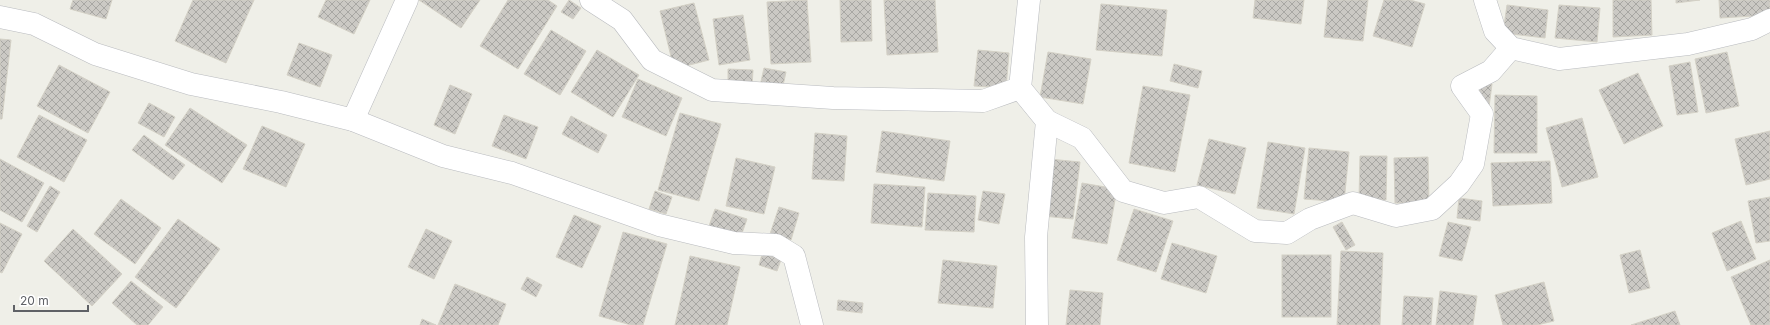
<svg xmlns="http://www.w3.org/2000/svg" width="1770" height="325" viewBox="0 0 1770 325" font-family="Inter,sans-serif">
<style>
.building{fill:url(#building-cross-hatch);stroke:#d4d1c6}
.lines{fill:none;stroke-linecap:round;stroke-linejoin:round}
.minor-casing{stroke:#b9bbbf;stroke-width:23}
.minor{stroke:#fff;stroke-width:22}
</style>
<defs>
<pattern id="building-cross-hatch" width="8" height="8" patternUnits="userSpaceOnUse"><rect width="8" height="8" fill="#cbc9c4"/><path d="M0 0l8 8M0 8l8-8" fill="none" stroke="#a8a7a3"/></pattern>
</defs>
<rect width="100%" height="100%" fill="#efefe8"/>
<g class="building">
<path d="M73,0H112L106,19L70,9Z"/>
<path d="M193,0H254L226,63L175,41Z"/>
<path d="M326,0H370L354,34L318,17Z"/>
<path d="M419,0H480L461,28Z"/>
<path d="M508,0H548L557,6L518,69L480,46Z"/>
<path d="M569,0L581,8L573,19L561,12Z"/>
<path d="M807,0L811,62L771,64L767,2Z"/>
<path d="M840,0H871L872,41L841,42Z"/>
<path d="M884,0H935L938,52L887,55Z"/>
<path d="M1255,0H1304L1301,24L1253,18Z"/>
<path d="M1328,0H1368L1363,41L1324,37Z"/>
<path d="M1384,0H1410L1425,4L1412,47L1373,36Z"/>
<path d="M1613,0H1651L1652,35L1613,37Z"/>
<path d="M1676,0H1700L1676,3Z"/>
<path d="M1719,0H1770V15L1720,18Z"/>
<path d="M694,3L709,60L674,69L660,11Z"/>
<path d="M1101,4L1167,10L1162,56L1096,50Z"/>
<path d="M1507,5L1548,10L1545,38L1503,33Z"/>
<path d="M1559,5L1600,8L1597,42L1555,38Z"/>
<path d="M743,15L750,60L719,65L713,19Z"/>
<path d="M551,30L586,51L560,95L524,74Z"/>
<path d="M0,39L11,40L2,119H0Z"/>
<path d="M299,43L332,55L320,87L287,75Z"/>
<path d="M597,50L639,75L613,117L571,92Z"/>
<path d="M978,50L1009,53L1006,88L974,86Z"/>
<path d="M1048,52L1091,59L1083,104L1040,97Z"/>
<path d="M1727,52L1739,106L1706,113L1695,59Z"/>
<path d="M1690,62L1698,112L1677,115L1669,66Z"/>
<path d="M1174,64L1202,71L1198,88L1170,81Z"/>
<path d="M59,65L110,92L88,133L37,106Z"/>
<path d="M764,68L786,72L782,90L760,86Z"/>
<path d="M728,69L753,70L752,87L728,86Z"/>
<path d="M1638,73L1663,126L1624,144L1599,90Z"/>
<path d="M638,79L682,98L666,136L622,117Z"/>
<path d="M1480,82L1492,84L1489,107L1478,106Z"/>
<path d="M450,85L472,94L455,134L434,125Z"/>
<path d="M1143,86L1190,95L1175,172L1129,163Z"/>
<path d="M1495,95L1537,96V153H1494Z"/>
<path d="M149,103L175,117L164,137L138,123Z"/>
<path d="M190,108L247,145L222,183L165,145Z"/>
<path d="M680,113L721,124L699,201L658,190Z"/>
<path d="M39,115L87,140L64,182L17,157Z"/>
<path d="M504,115L538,127L526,159L492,146Z"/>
<path d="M571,116L607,135L598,153L562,134Z"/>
<path d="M1582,118L1598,177L1562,187L1546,128Z"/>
<path d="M262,126L305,144L286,187L243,169Z"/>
<path d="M882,131L950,141L944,181L876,172Z"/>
<path d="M1770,131V179L1746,185L1735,139Z"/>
<path d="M815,133L847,136L844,181L812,179Z"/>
<path d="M144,135L185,165L173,180L132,150Z"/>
<path d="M1209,139L1246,148L1235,194L1197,185Z"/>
<path d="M1268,142L1305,148L1294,214L1257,208Z"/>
<path d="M1309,148L1349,152L1344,202L1304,199Z"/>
<path d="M1360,156H1387L1386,200L1359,199Z"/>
<path d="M1428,157L1429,203H1395L1394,158Z"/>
<path d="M736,158L775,167L764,214L726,206Z"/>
<path d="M0,159L44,183L22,222L0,210Z"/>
<path d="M1049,159L1080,162L1073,219L1043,216Z"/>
<path d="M1550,161L1552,203L1493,206L1491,163Z"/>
<path d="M1082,183L1117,189L1107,244L1072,238Z"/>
<path d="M874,184L925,187L922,227L871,223Z"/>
<path d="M50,186L60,192L37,232L27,226Z"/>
<path d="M655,191L672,197L666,214L649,209Z"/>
<path d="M983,191L1005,194L999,224L978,220Z"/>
<path d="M928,193L976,196L974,232L925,230Z"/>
<path d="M1770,197V241L1756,243L1748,201Z"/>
<path d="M1459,198L1482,201L1480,221L1457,218Z"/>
<path d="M121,199L161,228L135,264L94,234Z"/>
<path d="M779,207L799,213L791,240L770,234Z"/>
<path d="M715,209L747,219L741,236L709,226Z"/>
<path d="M1134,209L1173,221L1156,272L1117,260Z"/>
<path d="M574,215L601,226L582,268L556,257Z"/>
<path d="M178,219L220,249L176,308L135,277Z"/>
<path d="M1741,221L1756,259L1727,271L1712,233Z"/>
<path d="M1342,222L1355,245L1346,250L1333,227Z"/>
<path d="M1448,222L1471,227L1462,261L1439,256Z"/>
<path d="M0,223L22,234L2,273L0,272Z"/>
<path d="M73,229L122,274L92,306L44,261Z"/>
<path d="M426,229L452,241L434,279L408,267Z"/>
<path d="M623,232L667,244L643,325H631L599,316Z"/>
<path d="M1172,243L1217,256L1206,293L1161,279Z"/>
<path d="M1640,250L1650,288L1629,293L1620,255Z"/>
<path d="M763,251L782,257L777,271L759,265Z"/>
<path d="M1341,251L1383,253L1380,325H1337Z"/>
<rect x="1282" y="255" width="49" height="62"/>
<path d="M690,256L740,267L727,325H675Z"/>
<path d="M943,260L997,266L993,308L938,303Z"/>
<path d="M1770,260V325H1751L1731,277Z"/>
<path d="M527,277L542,285L536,297L521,289Z"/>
<path d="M131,281L163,307L148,325H137L112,303Z"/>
<path d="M1544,282L1554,321L1537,325H1503L1495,295Z"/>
<path d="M455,284L506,304L498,325H438Z"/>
<path d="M1070,290L1103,293L1100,325H1066Z"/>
<path d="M1440,291L1477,296L1473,325H1436Z"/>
<path d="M1404,296L1433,298L1431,325H1402Z"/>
<path d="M838,300L863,303L862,313L837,310Z"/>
<path d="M1675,311L1680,325H1631Z"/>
<path d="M422,319L436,325H420Z"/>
</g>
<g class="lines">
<defs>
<g id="minor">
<path d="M591,0L622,20L652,60L712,90L833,98L983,101L1020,88"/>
<path d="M1029,0L1020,88L1047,121L1036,237L1037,325"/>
<path d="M1485,0L1495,31L1511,48L1559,59L1688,44L1752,29L1770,20"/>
<path d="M0,17L34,24L95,54L191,84L281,102L353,120L443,156L512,173L659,225L734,243L776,245L794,256L812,325"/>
<path d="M353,120L407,0"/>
<path d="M1047,121L1082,138L1123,191L1164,203L1199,197L1255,231L1287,233L1310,219L1353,203L1396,216L1432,209L1459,184L1473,164L1482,114L1462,86L1491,71L1511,48"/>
</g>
</defs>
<use href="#minor" class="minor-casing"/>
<use href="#minor" class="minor"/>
</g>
<path d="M14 305v6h74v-6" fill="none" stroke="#5f6166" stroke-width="2"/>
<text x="20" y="305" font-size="12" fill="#5f6166" stroke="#ffffff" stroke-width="3" paint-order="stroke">20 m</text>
</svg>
